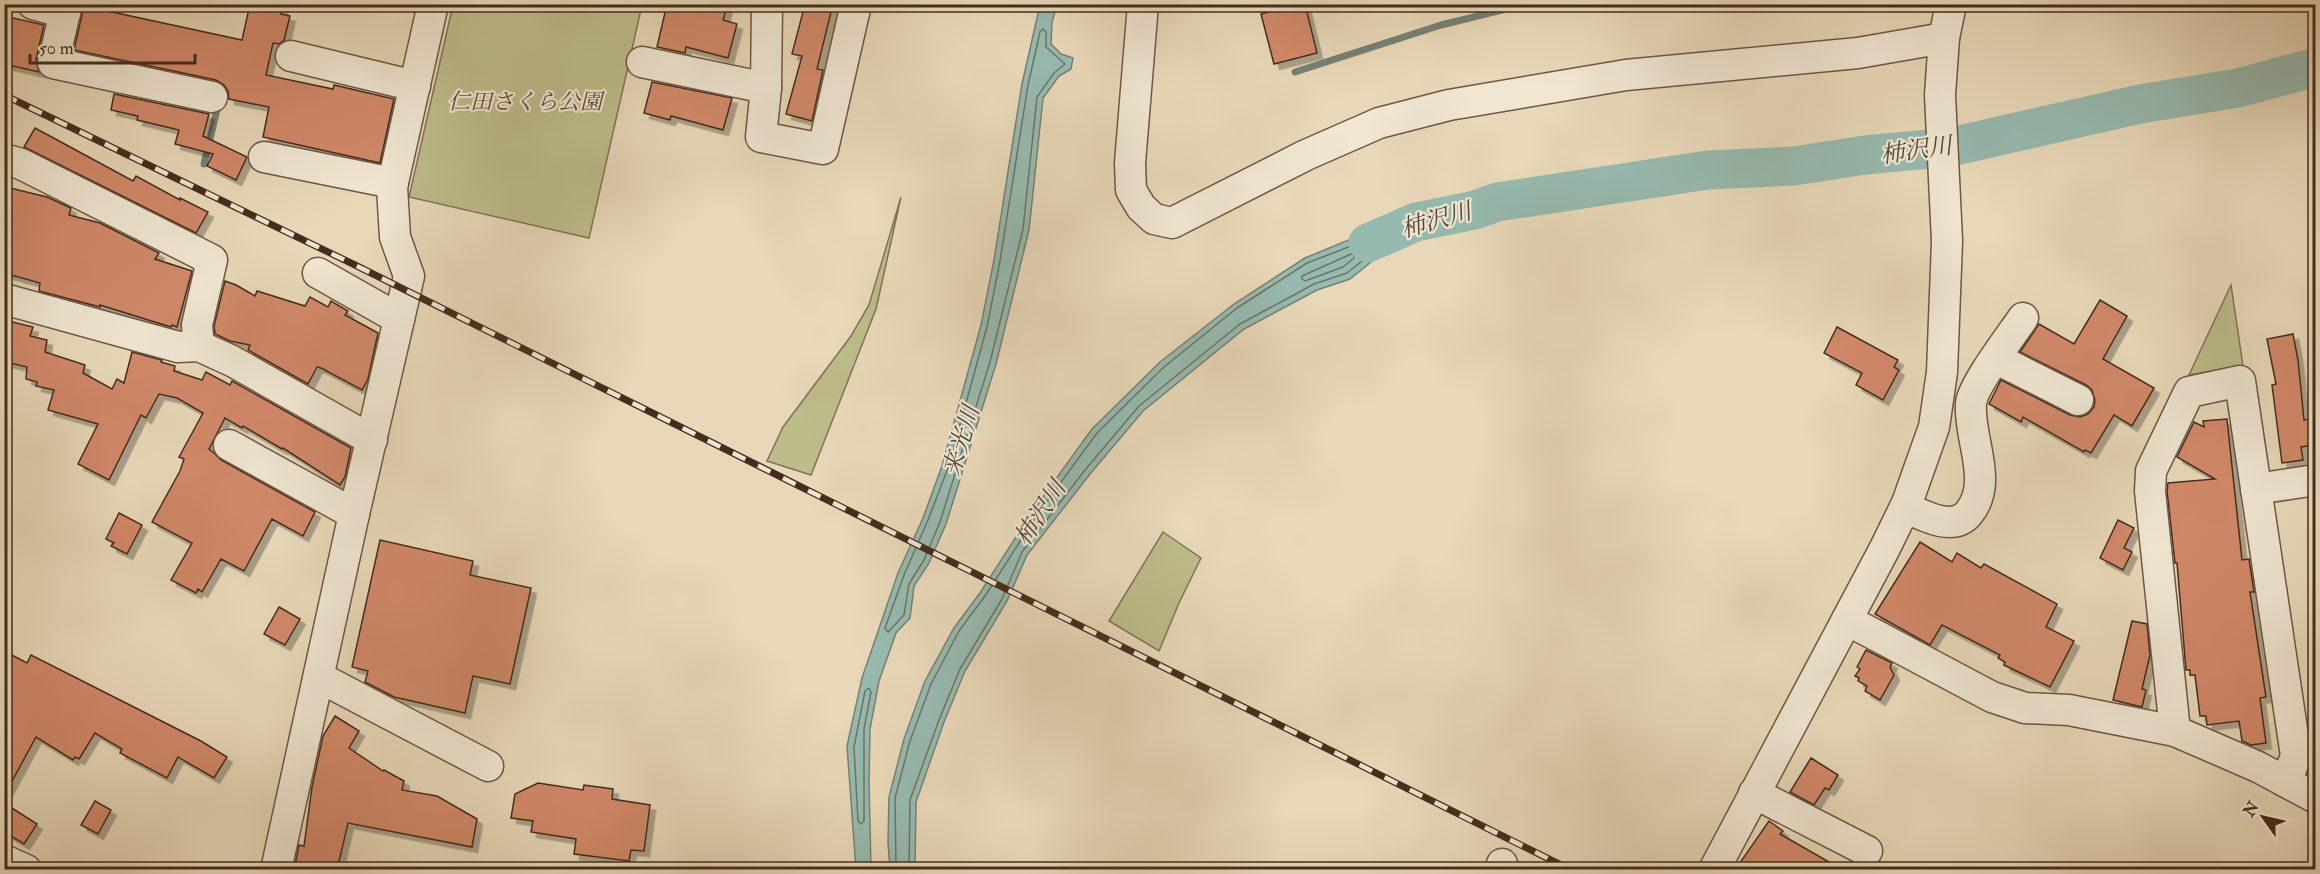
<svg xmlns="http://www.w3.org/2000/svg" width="2320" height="874" viewBox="0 0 2320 874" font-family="'IM FELL Double Pica','Noto Serif JP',serif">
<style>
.green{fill:#bdbc8a;stroke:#817454;stroke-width:1.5}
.water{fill:#97bab0;stroke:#768176;stroke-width:1.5}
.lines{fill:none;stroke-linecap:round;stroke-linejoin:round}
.shore{stroke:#6e7367;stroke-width:1.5}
.stream{stroke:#768176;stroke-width:7}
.river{stroke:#97bab0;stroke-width:39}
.building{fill:#d18969;stroke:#452c1e;stroke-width:1.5;filter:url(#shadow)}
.minor-casing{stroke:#6e5745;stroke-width:33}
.minor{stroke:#f0e6d2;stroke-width:30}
.rail-casing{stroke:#452c1e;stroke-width:7}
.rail{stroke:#f0e6d2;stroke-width:4.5;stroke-dasharray:14;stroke-linecap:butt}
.labels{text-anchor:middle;stroke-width:4.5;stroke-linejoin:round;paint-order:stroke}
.park-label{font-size:22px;font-style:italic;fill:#5d4934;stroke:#f0e6d2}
.water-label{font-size:24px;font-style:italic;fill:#55483b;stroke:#f0e6d2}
</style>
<defs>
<filter id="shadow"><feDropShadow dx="5.5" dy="5.5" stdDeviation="0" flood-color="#0004"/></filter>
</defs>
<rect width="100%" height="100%" fill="#e8d8b9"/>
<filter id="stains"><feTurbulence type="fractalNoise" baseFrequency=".00333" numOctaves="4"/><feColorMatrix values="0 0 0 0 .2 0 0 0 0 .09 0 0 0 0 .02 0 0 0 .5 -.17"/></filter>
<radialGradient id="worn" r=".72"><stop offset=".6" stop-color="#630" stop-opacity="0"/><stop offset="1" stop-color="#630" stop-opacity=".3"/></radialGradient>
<g class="green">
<path d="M453,5H642L589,238L409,197Z"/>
<path d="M901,197L876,309L811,475L767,461L783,427L851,336L869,305Z"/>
<path d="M2231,285L2243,366L2189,375Z"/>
<path d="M1163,532L1201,558L1179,603L1159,651L1109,621Z"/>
</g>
<g class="water">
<path d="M1040,5H1057L1052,22L1051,44L1061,54L1073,58L1071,69L1059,76L1043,98L1029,230L996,364L946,524L929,563L914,586L910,618L896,633L879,681L870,729L869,782L871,869H856L847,746L862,678L898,573L923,518L942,466L981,325L994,260L1022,84Z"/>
<path d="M1414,213L1421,233L1381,254L1350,279L1317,290L1244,329L1143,411L1090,474L1027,555L1007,601L965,671L944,722L916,802L915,869H890L888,842L889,797L904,739L925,681L954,628L980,593L1032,512L1092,429L1160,362L1234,304L1305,258Z"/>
</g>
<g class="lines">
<g class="shore">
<path d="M1043,29L1046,32V47L1065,64L1054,73L1037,97L1023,229L990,362L940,522L924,560L909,584L904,615L888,632L885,628L904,575L928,520L948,468L987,327L1000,261L1028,85L1040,32Z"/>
<path d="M1351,254L1354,255V258L1343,267L1305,281L1302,279V276Z"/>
<path d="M869,688L871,692L864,729V821L861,824L858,821L854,747L865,691Z"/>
<path d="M896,870L895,798L910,741L931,684L959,631L985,596L1037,515L1097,433L1164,367L1237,308L1307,263L1411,223L1412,232L1377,249L1347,273L1314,284L1240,324L1139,406L1085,470L1022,552L1002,599L960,669L939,720L910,800L909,870"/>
</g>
<g class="stream">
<path d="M1295,72L1441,25L1527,4"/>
<path d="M204,164L225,76"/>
</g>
<path class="river" d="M1368,243L1416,222L1475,210L1497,202L1708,170L1794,166L1865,155L1951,147L2140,104L2238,88L2316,67"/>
</g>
<g class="building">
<path d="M250,4H283L281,14L290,16L284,40L279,44L273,43L266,75L333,89L334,85L394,99L380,163L263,137L269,107L229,99L228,91L224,85L216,80L74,50L84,6L242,40Z"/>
<path d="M667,4H728L723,20L737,24L728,58L686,47L685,53L657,47Z"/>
<path d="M805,4H833L817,69L823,70L812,121L786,114L802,56L792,54Z"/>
<path d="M1299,4H1305L1317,53L1274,64L1261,14Z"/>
<path d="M4,16L44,25L36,59L39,72L4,64Z"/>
<path d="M652,82L732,98L723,130L671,116L670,120L644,113Z"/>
<path d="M114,94L209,114L203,136L247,157L236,180L207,166L213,154L175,144L179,130L137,120L138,116L111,110Z"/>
<path d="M35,128L133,181L136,176L180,200V198L208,212L196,233L24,147Z"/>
<path d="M10,188L47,197L71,208L69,215L100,223L159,253L155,259L192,271L177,327L172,325L171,327L100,305V307L39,291L40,283L4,273V207Z"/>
<path d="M225,281L236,285L255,296L257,291L305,306L310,297L328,307L331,301L348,311L345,315L378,333L368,379L362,390L321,368L317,367L308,384L248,350L250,345L230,341L215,334L214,326Z"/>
<path d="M2100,300L2127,316L2103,359L2154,388L2132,426L2114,415L2091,453L2085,450L2084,452L2023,417L2021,422L1989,404L2001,380L2070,415L2080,417L2088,414L2094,407L2095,400L2092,390L2086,385L2020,352L2039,324L2074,344Z"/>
<path d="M4,320L33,327L30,336L47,340L45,352L85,365L83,373L112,389L117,379L124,383L132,352L162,360L161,362L175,366L174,371L202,380L206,372L230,385L232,381L351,448L345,477L340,485L283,448L282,449L243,426L242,428L225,418L209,449L215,454L221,460L315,512L303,536L272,519L244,571L221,559L202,592L198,589L196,593L171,580L192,543L152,522L180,471L184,459L179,457L203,413L177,398L159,394L146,418L141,415L109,480L78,464L98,424L48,410L54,390L36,386L37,382L26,379L27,367L6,362L8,352H4Z"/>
<path d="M1837,327L1898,360L1894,367L1899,370L1883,400L1856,385L1862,373L1824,353Z"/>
<path d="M2293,334L2298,360L2304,420L2310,419L2314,445L2301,447L2303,460L2282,463L2272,385L2276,384L2267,339Z"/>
<path d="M2227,419L2242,560L2249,559L2254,592H2250L2266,697L2260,698L2266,743L2251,745L2242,741L2239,721L2207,725L2206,716H2200L2195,675H2190V670H2186L2177,563H2175L2167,491L2168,483L2215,479L2177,457L2194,422L2204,427L2203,421Z"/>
<path d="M119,513L142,525L127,554L111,546L114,543L106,539Z"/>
<path d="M2118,520L2134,528L2124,548L2132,552L2123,570L2100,558Z"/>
<path d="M380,540L473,561L470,575L531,588L510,684L473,676L465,713L394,697L365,682L368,671L352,667Z"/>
<path d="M1920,542L1952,562L1957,553L1981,568L1984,564L2057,604L2046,627L2074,641L2050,687L2004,665L2005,662L1998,658L2000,655L1942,625L1930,645L1875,614Z"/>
<path d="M279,607L300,619L285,645L264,634Z"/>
<path d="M2132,621L2147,624L2150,655L2142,689L2146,690L2142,707L2113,700Z"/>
<path d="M1866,650L1892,663L1890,667L1894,675L1880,700L1865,691L1867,686L1858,681L1859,678L1855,676L1860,669L1857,667Z"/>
<path d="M4,651L27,663L31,655L201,741L227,757L214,778L178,757L167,778L120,753L122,749L95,733L79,759L75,757L73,760L36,737L4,796Z"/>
<path d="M335,716L359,731L349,748L383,771L384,770L404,781L402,790L437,796L477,819L472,847L348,823L337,870H294L299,845L304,846L312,787L323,736Z"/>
<path d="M1811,758L1838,775L1829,790L1825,788L1814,805L1790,792Z"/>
<path d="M538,783L583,790L584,785L613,789L612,799L650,805L644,851L631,850L629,861L574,854L576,839L531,832L533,821L511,818L515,794Z"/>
<path d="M95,801L111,810L98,834L81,825Z"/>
<path d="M4,803L37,824L24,844L4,832Z"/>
<path d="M1769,821L1783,831L1780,834L1843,870H1735Z"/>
</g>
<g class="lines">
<defs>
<g id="minor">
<path d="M33,4L65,13"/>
<path d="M67,4L53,63L212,97"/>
<path d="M767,4L766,88L761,137L823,149L856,4"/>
<path d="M1143,4L1130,163L1131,190L1141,207L1154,219L1172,223L1306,155L1379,123L1449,105L1626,75L1858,53L1944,38"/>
<path d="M291,56L415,86"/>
<path d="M642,62L766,88"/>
<path d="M264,157L393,183"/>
<path d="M4,159L21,164L212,260L197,325L199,346L232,361L372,440"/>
<path d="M318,273L399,319"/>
<path d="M4,299L178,347L199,346"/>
<path d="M1997,359L2078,400"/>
<path d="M229,445L354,514"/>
<path d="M2256,489L2316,480"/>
<path d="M1905,507C1922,515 1952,532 1968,514C1995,483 1968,439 1971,403C1973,385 2011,336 2023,318"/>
<path d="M1847,620L1992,697L2025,708L2069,710L2175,731L2258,767L2316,798"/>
<path d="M318,679L330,683L488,766"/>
<path d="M2175,731L2150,491L2151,471L2189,392L2240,381L2296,756L2286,782"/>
<path d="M1754,793L1867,851"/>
<path d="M4,860L26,870"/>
<path d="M276,870L354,514L409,276L395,237L392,187L433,4"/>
<path d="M1500,870L1502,864"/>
<path d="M1714,870L1885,548L1907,503L1934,427L1942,372L1947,241L1940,95L1944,38L1951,4"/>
</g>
</defs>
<use href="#minor" class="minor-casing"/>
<use href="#minor" class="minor"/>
<defs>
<path id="rail" d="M4,95L355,265L1571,870"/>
</defs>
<use href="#rail" class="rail-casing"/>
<use href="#rail" class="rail"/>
</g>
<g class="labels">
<g class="park-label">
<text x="525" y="109">仁田さくら公園</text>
</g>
<g class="water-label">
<text transform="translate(1916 150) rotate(-8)" y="8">柿沢川</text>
<text transform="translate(1436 220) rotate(-16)" y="8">柿沢川</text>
<text transform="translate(961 441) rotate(-73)" y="8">来光川</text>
<text transform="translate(1040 513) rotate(-57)" y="8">柿沢川</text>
</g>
</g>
<rect width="2320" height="874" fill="none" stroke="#e8d8b9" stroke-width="24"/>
<rect x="6" y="6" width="2308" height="862" fill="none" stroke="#452c1e" stroke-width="3"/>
<rect x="12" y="12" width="2296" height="850" fill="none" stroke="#452c1e" stroke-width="1.5"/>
<g transform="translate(2263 817) rotate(304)" stroke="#f0e6d2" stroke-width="4.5" paint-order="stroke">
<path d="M0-4.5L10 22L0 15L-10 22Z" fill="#452c1e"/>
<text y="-9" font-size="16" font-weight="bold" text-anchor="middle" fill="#452c1e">N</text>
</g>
<path d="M30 54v9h165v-9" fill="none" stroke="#452c1e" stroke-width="3"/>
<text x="39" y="54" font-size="18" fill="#452c1e" stroke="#f0e6d2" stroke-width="4.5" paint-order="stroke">50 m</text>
<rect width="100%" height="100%" filter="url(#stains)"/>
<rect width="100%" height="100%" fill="url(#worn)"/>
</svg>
